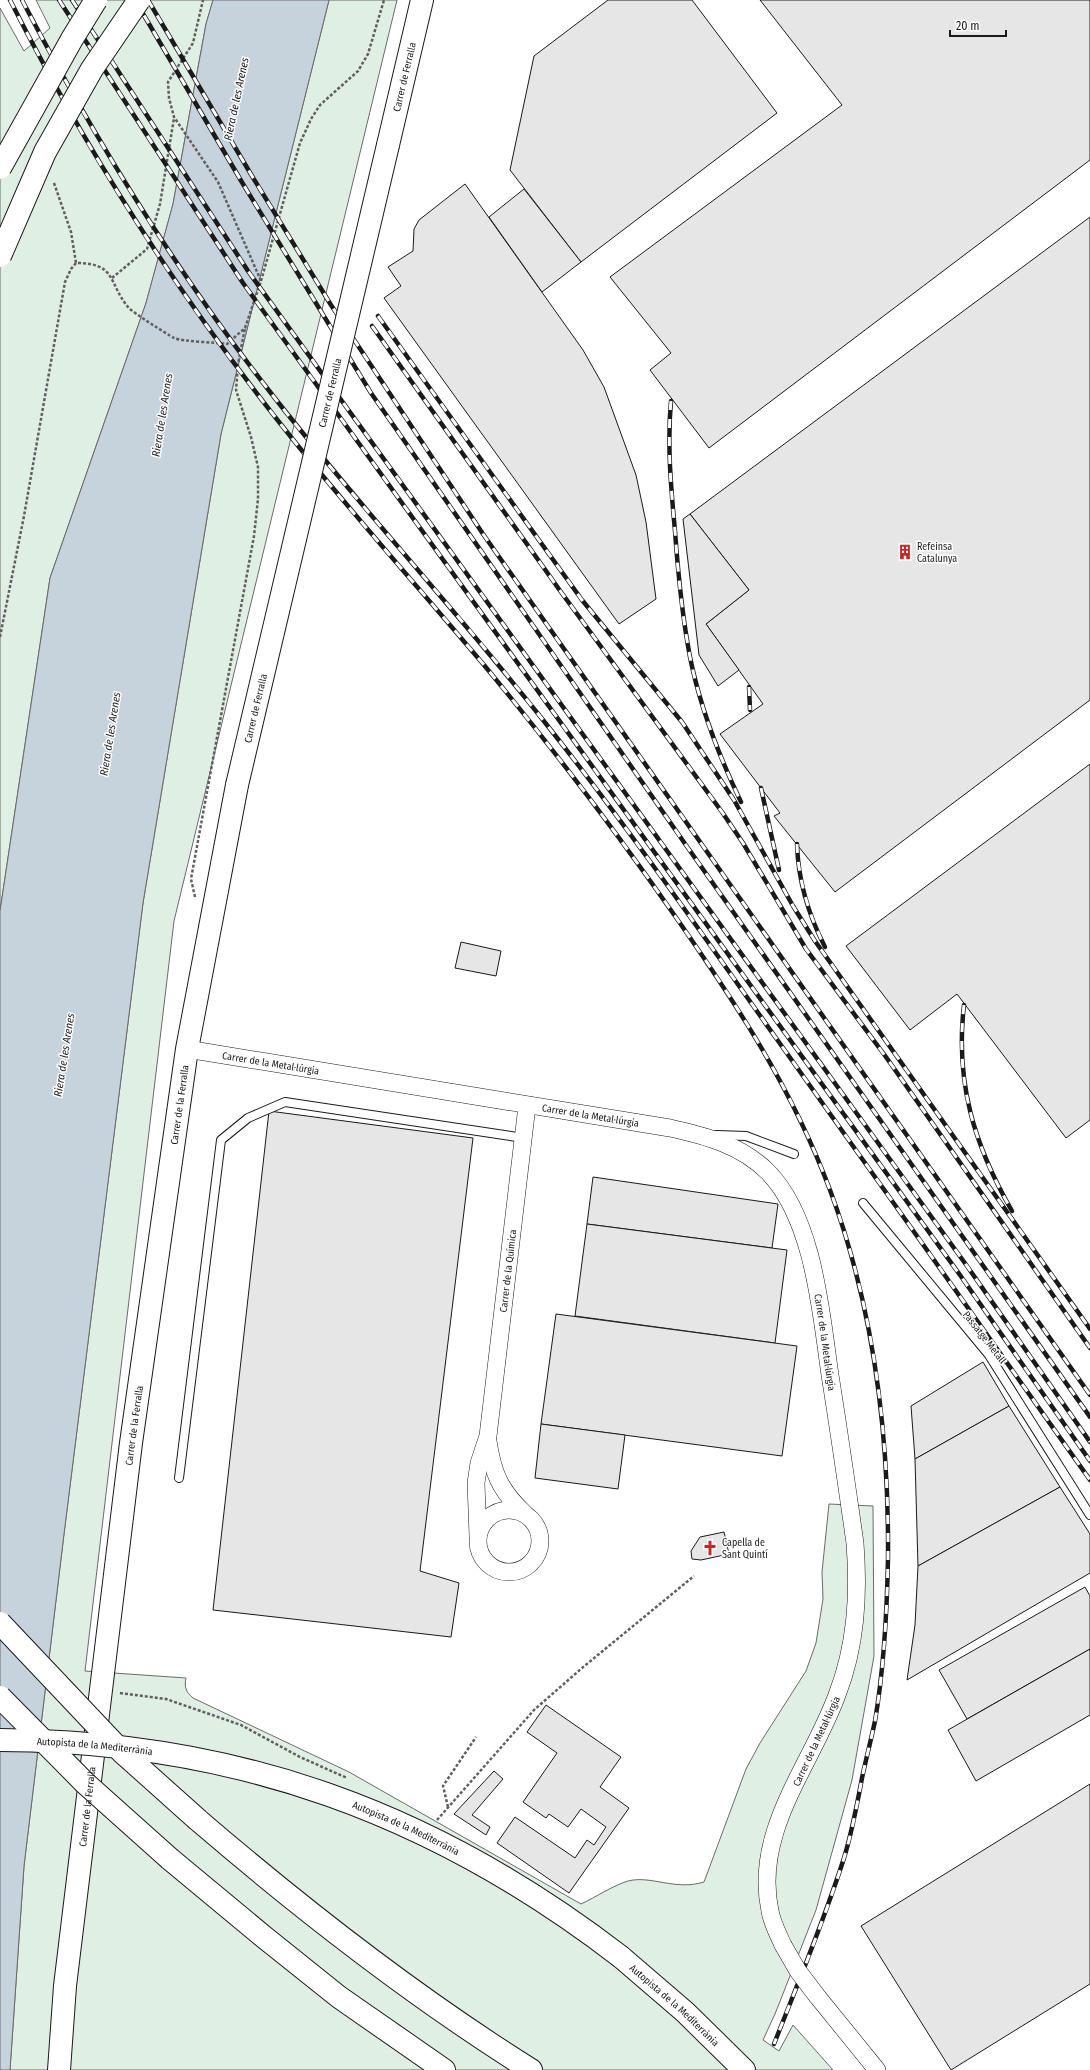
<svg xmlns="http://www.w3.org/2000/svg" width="1090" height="2070" viewBox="0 0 1090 2070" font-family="'Fira Sans Condensed',sans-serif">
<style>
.green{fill:#e0efe3;stroke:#6a6a6a}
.water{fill:#c6d2dc;stroke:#6a6a6a}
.building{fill:#e6e6e6;stroke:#1a1a1a}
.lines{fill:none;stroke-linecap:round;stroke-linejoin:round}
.lane-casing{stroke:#1a1a1a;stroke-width:10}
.street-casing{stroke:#1a1a1a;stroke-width:18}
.secondary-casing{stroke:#1a1a1a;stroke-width:24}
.highway-casing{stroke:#1a1a1a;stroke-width:24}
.path{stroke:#5f5f5f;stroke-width:2.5;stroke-dasharray:3 2;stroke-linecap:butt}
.lane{stroke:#fff;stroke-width:8}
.street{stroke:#fff;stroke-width:17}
.secondary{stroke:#fff;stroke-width:22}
.highway{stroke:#fff;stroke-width:22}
.rail-casing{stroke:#1a1a1a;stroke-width:4.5}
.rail{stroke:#fff;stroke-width:3;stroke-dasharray:9;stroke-linecap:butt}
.street-bridge-casing{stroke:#1a1a1a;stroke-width:18;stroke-linecap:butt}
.secondary-bridge-casing{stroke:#1a1a1a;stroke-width:24;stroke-linecap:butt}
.highway-bridge-casing{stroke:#1a1a1a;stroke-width:24;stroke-linecap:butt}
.street-bridge{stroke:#fff;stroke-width:17}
.secondary-bridge{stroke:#fff;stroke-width:22}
.highway-bridge{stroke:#fff;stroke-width:22}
.labels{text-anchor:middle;stroke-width:3;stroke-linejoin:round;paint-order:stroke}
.street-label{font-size:10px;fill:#1a1a1a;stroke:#fff}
.poi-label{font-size:10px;fill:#1a1a1a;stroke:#fff;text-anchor:start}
.water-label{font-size:11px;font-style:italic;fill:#1a1a1a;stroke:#fff}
</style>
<rect width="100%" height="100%" fill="#fff"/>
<g class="green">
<path d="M36,0H213L206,24L173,204L146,303L50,578L0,911V8L24,51L50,28Z"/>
<path d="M329,0H397L174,921L85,1671L186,1678C184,1687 186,1692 193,1698L349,1772L581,1904C596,1897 612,1886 628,1881C651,1875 675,1891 704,1882L746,1769L760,1743L806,1671L816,1643L823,1599L822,1572L829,1504L873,1506L874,1656L852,1780L816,1910L775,2014L763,2040L779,2051L793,2025L833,2070H10L24,1866L64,1534L143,903L221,434Z"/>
</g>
<path class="water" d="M213,0H329L221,434L143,903L64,1534L24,1866L10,2070H0V911L50,578L146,303L173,204L206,24Z"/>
<g class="building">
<path d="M608,0H692L777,113L581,262L510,170L534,56Z"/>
<path d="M760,0H1090V160L709,448L650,370L671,353L610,277L842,105Z"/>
<path d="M465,184L583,350L604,387L636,475L646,522L656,599L619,624L384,298L401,286L388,267L413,251L414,229L419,220Z"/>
<path d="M524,189L581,262L542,292L489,217Z"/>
<path d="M1090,217V700L835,892L774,816L780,813L720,734L763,704L706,624L749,590L690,514Z"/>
<path d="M690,514L749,590L706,624L739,670L718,686L699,655L683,519Z"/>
<path d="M1090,764V1120L1066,1138L957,994L910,1030L846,946Z"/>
<path d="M461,942L501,951L496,976L455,968Z"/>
<path d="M269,1111L473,1138L420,1571L459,1583L451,1637L213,1610Z"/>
<path d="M593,1177L778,1204L772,1248L587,1224Z"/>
<path d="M587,1224L787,1250L775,1343L575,1316Z"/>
<path d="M556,1314L797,1346L782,1456L541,1424Z"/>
<path d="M983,1362L1009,1406L915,1459L911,1406Z"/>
<path d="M1009,1406L1060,1487L918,1566L915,1459Z"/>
<path d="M541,1424L625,1435L618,1489L535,1478Z"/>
<path d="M1060,1487L1090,1534V1573L907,1680L915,1625L918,1566Z"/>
<path d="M724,1532L729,1554L701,1560L692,1559L691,1551L700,1537Z"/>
<path d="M1085,1587L1090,1596V1649L967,1719L939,1670Z"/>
<path d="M1090,1649V1715L976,1781L948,1730Z"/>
<path d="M546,1705L621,1757L600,1787L629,1808L569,1893L497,1843L515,1817L575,1858L587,1840L594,1845L606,1827L581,1809L568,1827L549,1814L546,1818L523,1802L557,1753L527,1732Z"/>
<path d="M494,1771L503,1779L472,1815L490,1827L486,1835L454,1814Z"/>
<path d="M1090,1784V1984L951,2070L861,1926Z"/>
</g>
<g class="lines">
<defs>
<g id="lane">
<path d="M717,1135L746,1136L794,1154"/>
<path d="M863,1203L989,1355L1090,1515"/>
<path d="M179,1478L221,1140L248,1118L285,1102L524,1138"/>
</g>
<g id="street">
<path id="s1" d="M187,1049L670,1128C706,1136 741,1145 768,1172C814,1219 821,1313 830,1375C839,1431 847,1487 855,1543C859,1596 856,1646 837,1695C811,1766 753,1831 770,1911C772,1923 778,1934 783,1945"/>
<path d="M488,1441C493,1474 500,1490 524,1513"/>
<circle cx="509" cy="1541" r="31"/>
<path id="s2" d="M478,1536L476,1483L479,1463L488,1436L527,1106"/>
<path d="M817,1996L877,2070"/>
</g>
<g id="secondary">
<path id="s3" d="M388,145L422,0"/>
<path id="s4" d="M59,2070L65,1986L131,1443L187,1049L237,785"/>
</g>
<g id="highway">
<path d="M198,1820C304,1911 413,1996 531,2070"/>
<path d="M170,1859L264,1937L339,1997L444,2070"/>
<path id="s5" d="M621,1957L685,2012L744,2070"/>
</g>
</defs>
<use href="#lane" class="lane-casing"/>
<use href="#street" class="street-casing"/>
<use href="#secondary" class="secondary-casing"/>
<use href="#highway" class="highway-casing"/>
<g class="path">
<path d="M54,183L71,232L76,263"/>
<path d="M112,278L147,249L160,204L174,118"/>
<path d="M261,281L300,143L311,119L320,105L358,71L368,54L384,0"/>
<path d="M0,637L24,516L65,282L71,269L76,263C117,263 108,283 128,307C133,313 167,334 174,338C184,342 214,342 227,344L245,328L261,281L218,182L174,117L169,98L168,82L193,43L203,0"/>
<path d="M195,897L191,879L254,536L258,499V467L251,437L236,390L238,364L245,328"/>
<path d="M120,1693L166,1699L241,1725L300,1757L347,1778"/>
<path d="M448,1807L443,1786L476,1737"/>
<path d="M437,1820L534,1710L582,1668L694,1576"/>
</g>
<use href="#lane" class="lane"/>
<use href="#street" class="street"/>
<use href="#secondary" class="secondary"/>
<use href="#highway" class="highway"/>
<defs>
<g id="rail">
<path d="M10,0C90,158 183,303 295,442C356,518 421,590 484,665C551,746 615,830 675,916C737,1005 792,1088 830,1190C874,1308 889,1433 888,1558C887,1612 884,1668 875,1721C871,1740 866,1759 862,1778C857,1805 852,1832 844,1858C824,1921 798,1983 774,2044"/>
<path d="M22,0C93,136 173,267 267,388C355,502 454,607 543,720C625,823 700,931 776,1038C881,1185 986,1333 1090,1480"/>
<path d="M59,0L243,283L960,1275L1090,1461"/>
<path d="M72,0L248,271L967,1266L1090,1442"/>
<path d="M135,0L243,184L371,393L688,848L1090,1417"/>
<path d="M148,0L252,176L331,305L483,534L1090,1395"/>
<path d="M378,316L582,600L682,722L734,800L793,906L815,941L1090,1329"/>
<path d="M372,326L561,592L722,812L743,843L806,949L886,1057L1090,1348"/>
<path d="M671,401C667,445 671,488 675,531C678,573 682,615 690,657C700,707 719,756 741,802"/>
<path d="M749,687L750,710"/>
<path d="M761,788L779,870"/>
<path d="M797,844C798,879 809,916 825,947"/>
<path d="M964,1005C955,1082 974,1145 1012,1211"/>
</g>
</defs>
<use href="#rail" class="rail-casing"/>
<use href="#rail" class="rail"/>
<defs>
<path id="street-bridge" d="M783,1945L798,1971L817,1996"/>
<g id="secondary-bridge">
<path id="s6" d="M237,785L388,145"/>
</g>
<g id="highway-bridge">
<path d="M0,168L72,39L96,0"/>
<path d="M0,256L45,152L92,69L139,0"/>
<path d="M0,1623L122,1752L198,1820"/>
<path d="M0,1697L85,1783L170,1859"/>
<path id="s7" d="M0,1740C236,1741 434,1813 621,1957"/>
</g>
</defs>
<use href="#street-bridge" class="street-bridge-casing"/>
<use href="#secondary-bridge" class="secondary-bridge-casing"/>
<use href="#highway-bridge" class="highway-bridge-casing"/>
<use href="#street-bridge" class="street-bridge"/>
<use href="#secondary-bridge" class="secondary-bridge"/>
<use href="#highway-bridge" class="highway-bridge"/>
</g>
<defs>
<symbol id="building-bare" viewBox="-9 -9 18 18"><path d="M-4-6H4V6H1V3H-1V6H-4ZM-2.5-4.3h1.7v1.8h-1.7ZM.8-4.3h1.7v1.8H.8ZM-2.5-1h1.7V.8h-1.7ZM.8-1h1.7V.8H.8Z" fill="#c62828" stroke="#fff" stroke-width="2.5" paint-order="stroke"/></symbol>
<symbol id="church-bare" viewBox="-9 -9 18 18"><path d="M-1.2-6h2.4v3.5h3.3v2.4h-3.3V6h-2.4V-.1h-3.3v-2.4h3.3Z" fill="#c62828" stroke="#fff" stroke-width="2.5" paint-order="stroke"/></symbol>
</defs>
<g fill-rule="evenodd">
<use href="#building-bare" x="894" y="541" width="22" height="22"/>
<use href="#church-bare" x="699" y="1537" width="22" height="22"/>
</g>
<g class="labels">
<g class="street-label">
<text dy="4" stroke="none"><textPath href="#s3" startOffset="70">Carrer de Ferralla</textPath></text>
<text dy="4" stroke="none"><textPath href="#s6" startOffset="403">Carrer de Ferralla</textPath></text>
<text dy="4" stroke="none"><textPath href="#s6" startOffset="79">Carrer de Ferralla</textPath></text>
<text dy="4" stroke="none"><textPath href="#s1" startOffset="85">Carrer de la Metal·lúrgia</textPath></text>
<text dy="4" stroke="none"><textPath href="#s4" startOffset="973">Carrer de la Ferralla</textPath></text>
<text dy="4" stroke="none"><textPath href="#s1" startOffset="409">Carrer de la Metal·lúrgia</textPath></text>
<text dy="4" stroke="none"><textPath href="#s2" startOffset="268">Carrer de la Química</textPath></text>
<text transform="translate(985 1337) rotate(52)" y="4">Passatge Metall</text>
<text dy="4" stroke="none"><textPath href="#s1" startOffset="781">Carrer de la Metal·lúrgia</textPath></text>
<text dy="4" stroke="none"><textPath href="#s4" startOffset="649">Carrer de la Ferralla</textPath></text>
<text transform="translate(816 1741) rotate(-65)" y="4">Carrer de la Metal·lúrgia</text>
<text dy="4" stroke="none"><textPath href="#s7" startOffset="95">Autopista de la Mediterrània</textPath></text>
<text dy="4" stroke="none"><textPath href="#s4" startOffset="265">Carrer de la Ferralla</textPath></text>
<text dy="4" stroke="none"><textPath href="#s7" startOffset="419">Autopista de la Mediterrània</textPath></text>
<text dy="4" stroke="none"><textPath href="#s5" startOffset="72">Autopista de la Mediterrània</textPath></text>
</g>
<g class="poi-label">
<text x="917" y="550">Refeinsa<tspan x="917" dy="12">Catalunya</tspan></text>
<text x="722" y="1546">Capella de<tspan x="722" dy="12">Sant Quintí</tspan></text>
</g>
<g class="water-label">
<text transform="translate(236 99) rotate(-78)" y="4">Riera de les Arenes</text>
<text transform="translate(162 415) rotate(-81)" y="4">Riera de les Arenes</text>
<text transform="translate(110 734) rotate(-81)" y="4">Riera de les Arenes</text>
<text transform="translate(64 1055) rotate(-81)" y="4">Riera de les Arenes</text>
</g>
</g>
<path d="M950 30v6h56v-6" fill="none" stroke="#1a1a1a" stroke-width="2"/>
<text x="956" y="30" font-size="12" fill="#1a1a1a" stroke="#ffffff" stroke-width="3" paint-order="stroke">20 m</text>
</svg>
